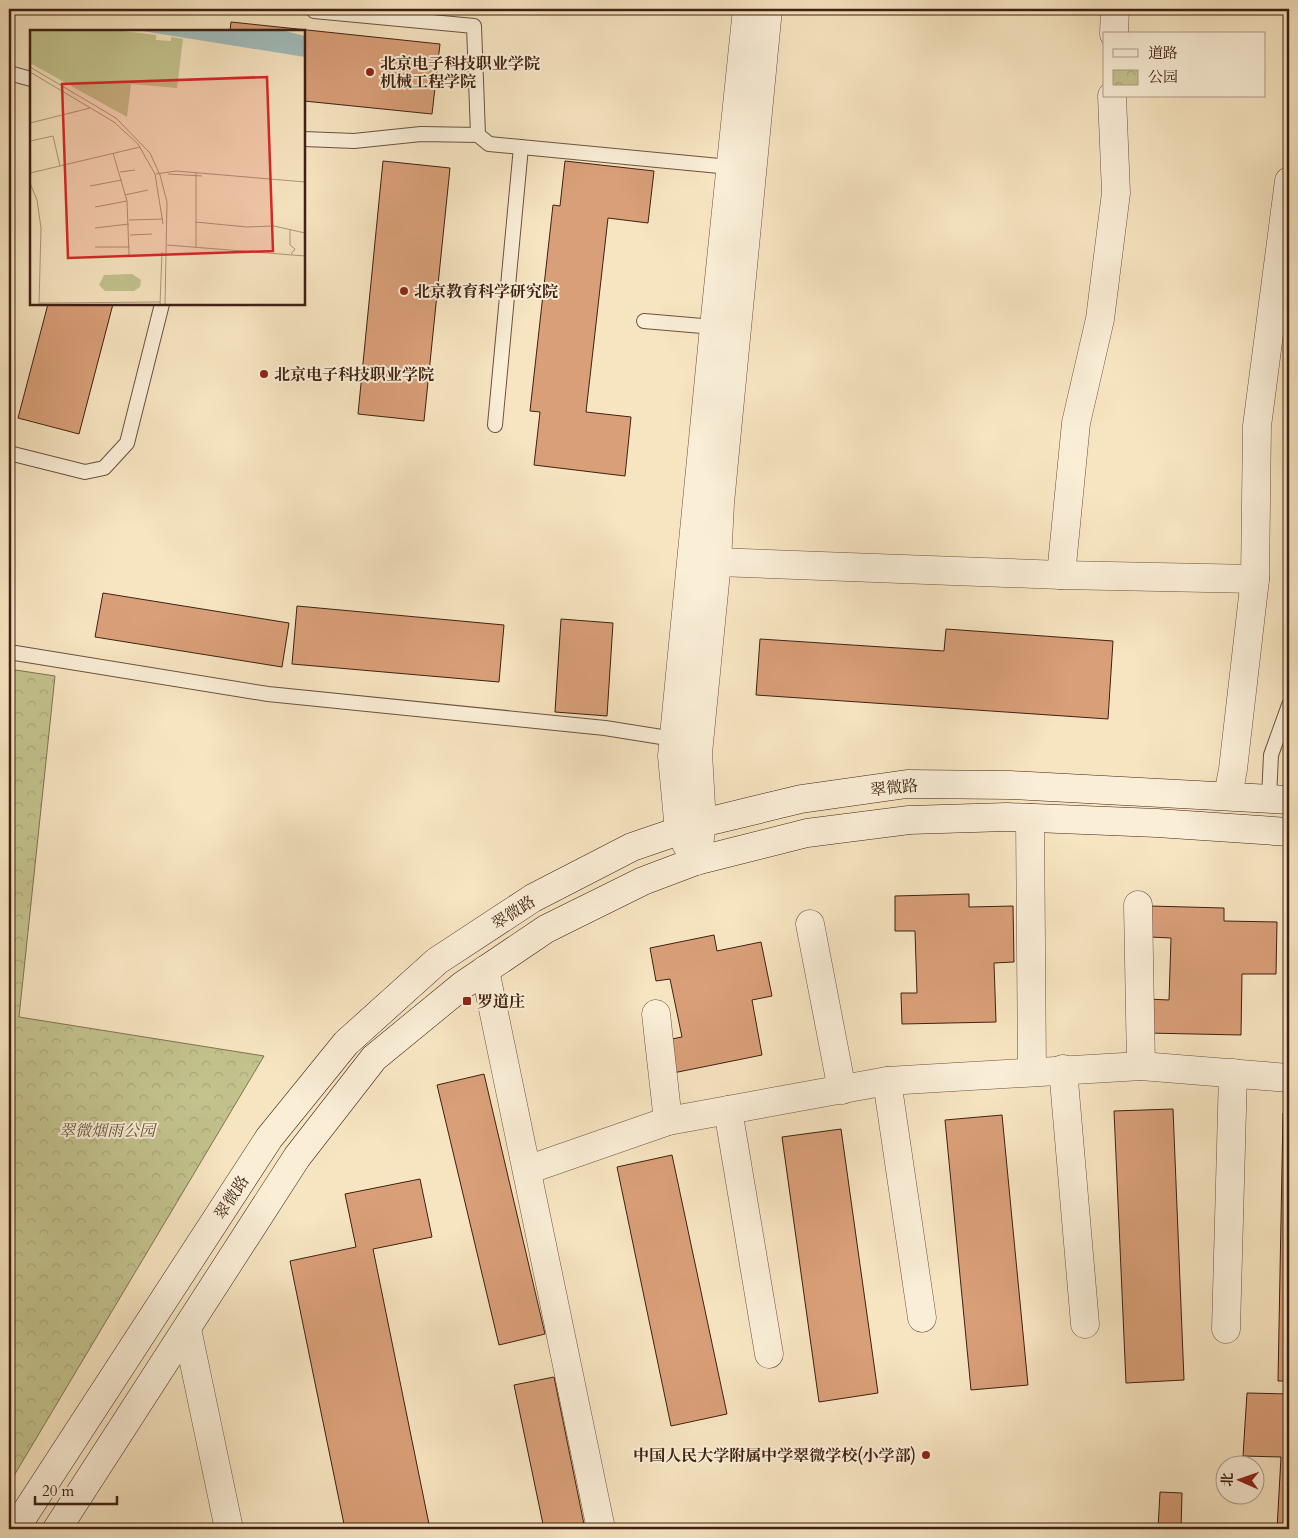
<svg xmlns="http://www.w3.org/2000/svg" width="1298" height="1538" viewBox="0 0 1298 1538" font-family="Cardo,'Noto Serif SC',serif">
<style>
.park{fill:url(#park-crowns);stroke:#817250}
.building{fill:#d99f78;stroke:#3f2013}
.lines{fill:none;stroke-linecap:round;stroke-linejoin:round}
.lane-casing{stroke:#6d513e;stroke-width:16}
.street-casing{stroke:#6d513e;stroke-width:29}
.secondary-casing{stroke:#3f2013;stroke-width:29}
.lane{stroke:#faeed7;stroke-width:14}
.street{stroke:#faeed7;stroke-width:28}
.secondary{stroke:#faeed7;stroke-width:28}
.poi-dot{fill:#8f2418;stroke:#faeed7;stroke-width:2}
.labels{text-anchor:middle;stroke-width:4;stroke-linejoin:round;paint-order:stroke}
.poi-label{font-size:16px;font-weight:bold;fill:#3f2013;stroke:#faeed7;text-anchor:start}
.street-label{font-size:16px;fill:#3f2013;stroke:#faeed7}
.park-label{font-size:16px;font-style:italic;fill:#675138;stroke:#faeed7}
.inset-road{fill:none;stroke:#ad967b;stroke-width:1}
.view{fill:#d62828;fill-opacity:0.15;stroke:#d62828;stroke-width:2.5}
.inset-edge{fill:none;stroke:#3f2013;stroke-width:2.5}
</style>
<defs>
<pattern id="park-crowns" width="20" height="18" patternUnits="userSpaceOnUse" patternTransform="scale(1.25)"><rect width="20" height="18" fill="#c3c38e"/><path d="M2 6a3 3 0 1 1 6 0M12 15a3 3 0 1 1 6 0" fill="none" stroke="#a9a77a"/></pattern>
</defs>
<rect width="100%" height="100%" fill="#f7e5c1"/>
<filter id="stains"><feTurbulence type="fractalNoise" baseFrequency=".004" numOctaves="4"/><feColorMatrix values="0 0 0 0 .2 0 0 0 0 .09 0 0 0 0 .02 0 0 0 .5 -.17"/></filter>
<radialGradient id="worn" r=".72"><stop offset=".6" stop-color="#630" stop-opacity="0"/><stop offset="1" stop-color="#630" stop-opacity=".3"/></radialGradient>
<path class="park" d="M9,669L55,676L19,1017L264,1056L9,1484Z"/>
<g class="building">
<path d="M231,22L440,44L432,114L304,101V31H230Z"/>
<path d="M383,161L450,168L424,421L358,414Z"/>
<path d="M565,161L654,171L648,223L608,218L586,412L631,417L625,476L534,465L540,412L530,411L553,205L560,206Z"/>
<path d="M48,304H113L79,434L18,418Z"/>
<path d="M103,593L289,623L282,667L95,637Z"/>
<path d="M297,606L504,625L499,682L292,664Z"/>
<path d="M561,619L613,623L607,716L555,712Z"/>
<path d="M946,629L1113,641L1108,719L756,695L760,639L944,651Z"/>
<path d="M969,894V907L1013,906L1014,962L994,963L996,1022L902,1024L901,993H917L915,931H895V896Z"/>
<path d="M1150,906L1224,908V921L1277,922L1276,974H1242L1241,1035L1146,1033L1147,999L1169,1000L1171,938L1150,937Z"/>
<path d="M714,935L717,951L761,942L772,996L752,1000L762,1055L673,1073L667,1040L682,1037L670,979L656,981L650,948Z"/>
<path d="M484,1074L545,1334L499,1345L437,1085Z"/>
<path d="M1173,1109L1184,1380L1126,1383L1114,1111Z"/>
<path d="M1283,1113H1289V1381H1278Z"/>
<path d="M1002,1115L1028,1385L971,1390L945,1120Z"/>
<path d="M841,1129L878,1393L819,1402L782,1137Z"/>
<path d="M672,1155L727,1414L671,1426L617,1167Z"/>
<path d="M420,1179L432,1237L373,1249L430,1529H345L290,1261L356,1247L345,1194Z"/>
<path d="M554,1377L585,1529H544L514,1385Z"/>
<path d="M1247,1393L1289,1394V1529H1277L1281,1457L1243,1456Z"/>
<path d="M1160,1492L1182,1493L1181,1529H1158Z"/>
</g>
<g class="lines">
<defs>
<g id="lane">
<path d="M314,11L474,26L478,135L489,144L730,167"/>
<path d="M9,73L31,79"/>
<path d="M304,139L354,141L421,134L478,135"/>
<path d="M644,321L714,327"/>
<path d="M495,425L521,147"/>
<path d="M9,453L85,472L104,468L127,443L162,304"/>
<path d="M9,652L268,694L605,728L674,739"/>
<path d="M1269,798L1271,755L1289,705"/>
</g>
<g id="street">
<path d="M1114,34L1115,9"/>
<path d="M700,560L717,562L1061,575L1255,579"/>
<path d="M1061,575L1076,423L1100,319L1116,193L1112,96"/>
<path d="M1228,796L1233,769L1255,579L1257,426L1289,181"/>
<path d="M1030,818L1032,1072"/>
<path d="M699,845L702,823L698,753L717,562L720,503L768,9"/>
<path d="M696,861L679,831L672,756L714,327L747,9"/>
<path d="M1138,905L1141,1066"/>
<path d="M810,924L842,1090"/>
<path d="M485,970L601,1529"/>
<path d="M656,1014L668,1121"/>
<path d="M1063,1069L1085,1324"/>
<path d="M887,1081L922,1318"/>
<path d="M728,1110L769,1354"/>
<path d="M527,1170L668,1121L887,1081L1141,1066L1289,1078"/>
<path d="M187,1329L229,1529"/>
<path d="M1226,1329L1233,1073"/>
</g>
<g id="secondary">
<path d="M15,1529L269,1138L346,1043L437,961L533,898L632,847L702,823L801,799L907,784L1010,785L1289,800"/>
<path d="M57,1529L297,1157L374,1058L463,985L546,929L643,881L696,861L807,833L909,820L1007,817L1157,823L1289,832"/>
</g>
</defs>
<use href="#lane" class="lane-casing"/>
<use href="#street" class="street-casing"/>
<use href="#secondary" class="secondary-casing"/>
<use href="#lane" class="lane"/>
<use href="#street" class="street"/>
<use href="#secondary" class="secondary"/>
</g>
<g class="poi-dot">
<circle cx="370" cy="72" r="5"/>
<circle cx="404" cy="291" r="5"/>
<circle cx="264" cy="374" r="5"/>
<rect x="462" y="996" width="10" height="10" rx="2.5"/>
<circle cx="926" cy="1455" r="5"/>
</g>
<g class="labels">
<g class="poi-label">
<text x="380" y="69">北京电子科技职业学院<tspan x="380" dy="18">机械工程学院</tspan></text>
<text x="414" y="297">北京教育科学研究院</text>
<text x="274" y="380">北京电子科技职业学院</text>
<text x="477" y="1007">罗道庄</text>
<text x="916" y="1461" text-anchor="end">中国人民大学附属中学翠微学校(小学部)</text>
</g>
<g class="street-label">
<text transform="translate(894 787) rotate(-6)" y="6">翠微路</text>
<text transform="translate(513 912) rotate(-33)" y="6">翠微路</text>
<text transform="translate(231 1197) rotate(-57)" y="6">翠微路</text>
</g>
<g class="park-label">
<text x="107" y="1136">翠微烟雨公园</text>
</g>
</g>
<g transform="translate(30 30)">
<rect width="275" height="275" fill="#f7e5c1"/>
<path d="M0,0H85L126,5V10L141,11V7L153,9L147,58L101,54L97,87L0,33Z" fill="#c3c38e"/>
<path d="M102,244L111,250L110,257L104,261H75L69,255L74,245Z" fill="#c3c38e"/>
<path d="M106,0H251L275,6V27Z" fill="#a1bdbc"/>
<path class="inset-road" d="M0,37L86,88L120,123L130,145L137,172L135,275M0,42L84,92L108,114L125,144L133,194M0,93L60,78M0,111L23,106L30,136M83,123L97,171L99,225M90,142L105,140M0,143L110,117M126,144L146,141L275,152M138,144L172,146M0,153L7,170L11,198L9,275M60,156L92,150M95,165L118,160M65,177L97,171M99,190L133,189M165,192L217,197L244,196L275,203M65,198L99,194M260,199V215L265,219L261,224M100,205L122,204M137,215L275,226M65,217H100M166,218V143M10,273L130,272M130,275L132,222"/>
<path class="view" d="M237,47L243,221L38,228L32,54Z"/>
<rect width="275" height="275" class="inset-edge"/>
</g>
<rect width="1298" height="1538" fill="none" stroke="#f7e5c1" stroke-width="30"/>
<rect x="10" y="10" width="1278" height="1518" fill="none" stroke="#3f2013" stroke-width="2.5"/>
<rect x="15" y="15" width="1268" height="1508" fill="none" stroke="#3f2013"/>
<rect x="1103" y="32" width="162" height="65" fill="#faeed7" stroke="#af9c89"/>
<rect x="1113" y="49" width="25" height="8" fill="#faeed7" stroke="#af9c89"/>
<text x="1148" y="58" font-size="15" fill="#3f2013">道路</text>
<rect x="1113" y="70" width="25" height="15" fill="url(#park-crowns)" stroke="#af9c89"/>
<text x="1148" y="82" font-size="15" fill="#3f2013">公园</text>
<g transform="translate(1240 1480) rotate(272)"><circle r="24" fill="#faeed7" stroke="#af9c89"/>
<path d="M0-4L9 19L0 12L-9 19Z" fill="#8f2418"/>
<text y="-8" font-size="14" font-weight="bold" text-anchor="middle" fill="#3f2013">北</text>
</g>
<path d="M35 1496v8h82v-8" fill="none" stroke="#3f2013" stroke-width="2.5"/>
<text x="42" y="1496" font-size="15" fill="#3f2013" stroke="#faeed7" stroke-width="4" paint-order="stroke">20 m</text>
<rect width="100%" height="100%" filter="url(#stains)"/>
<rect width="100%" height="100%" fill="url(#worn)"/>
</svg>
